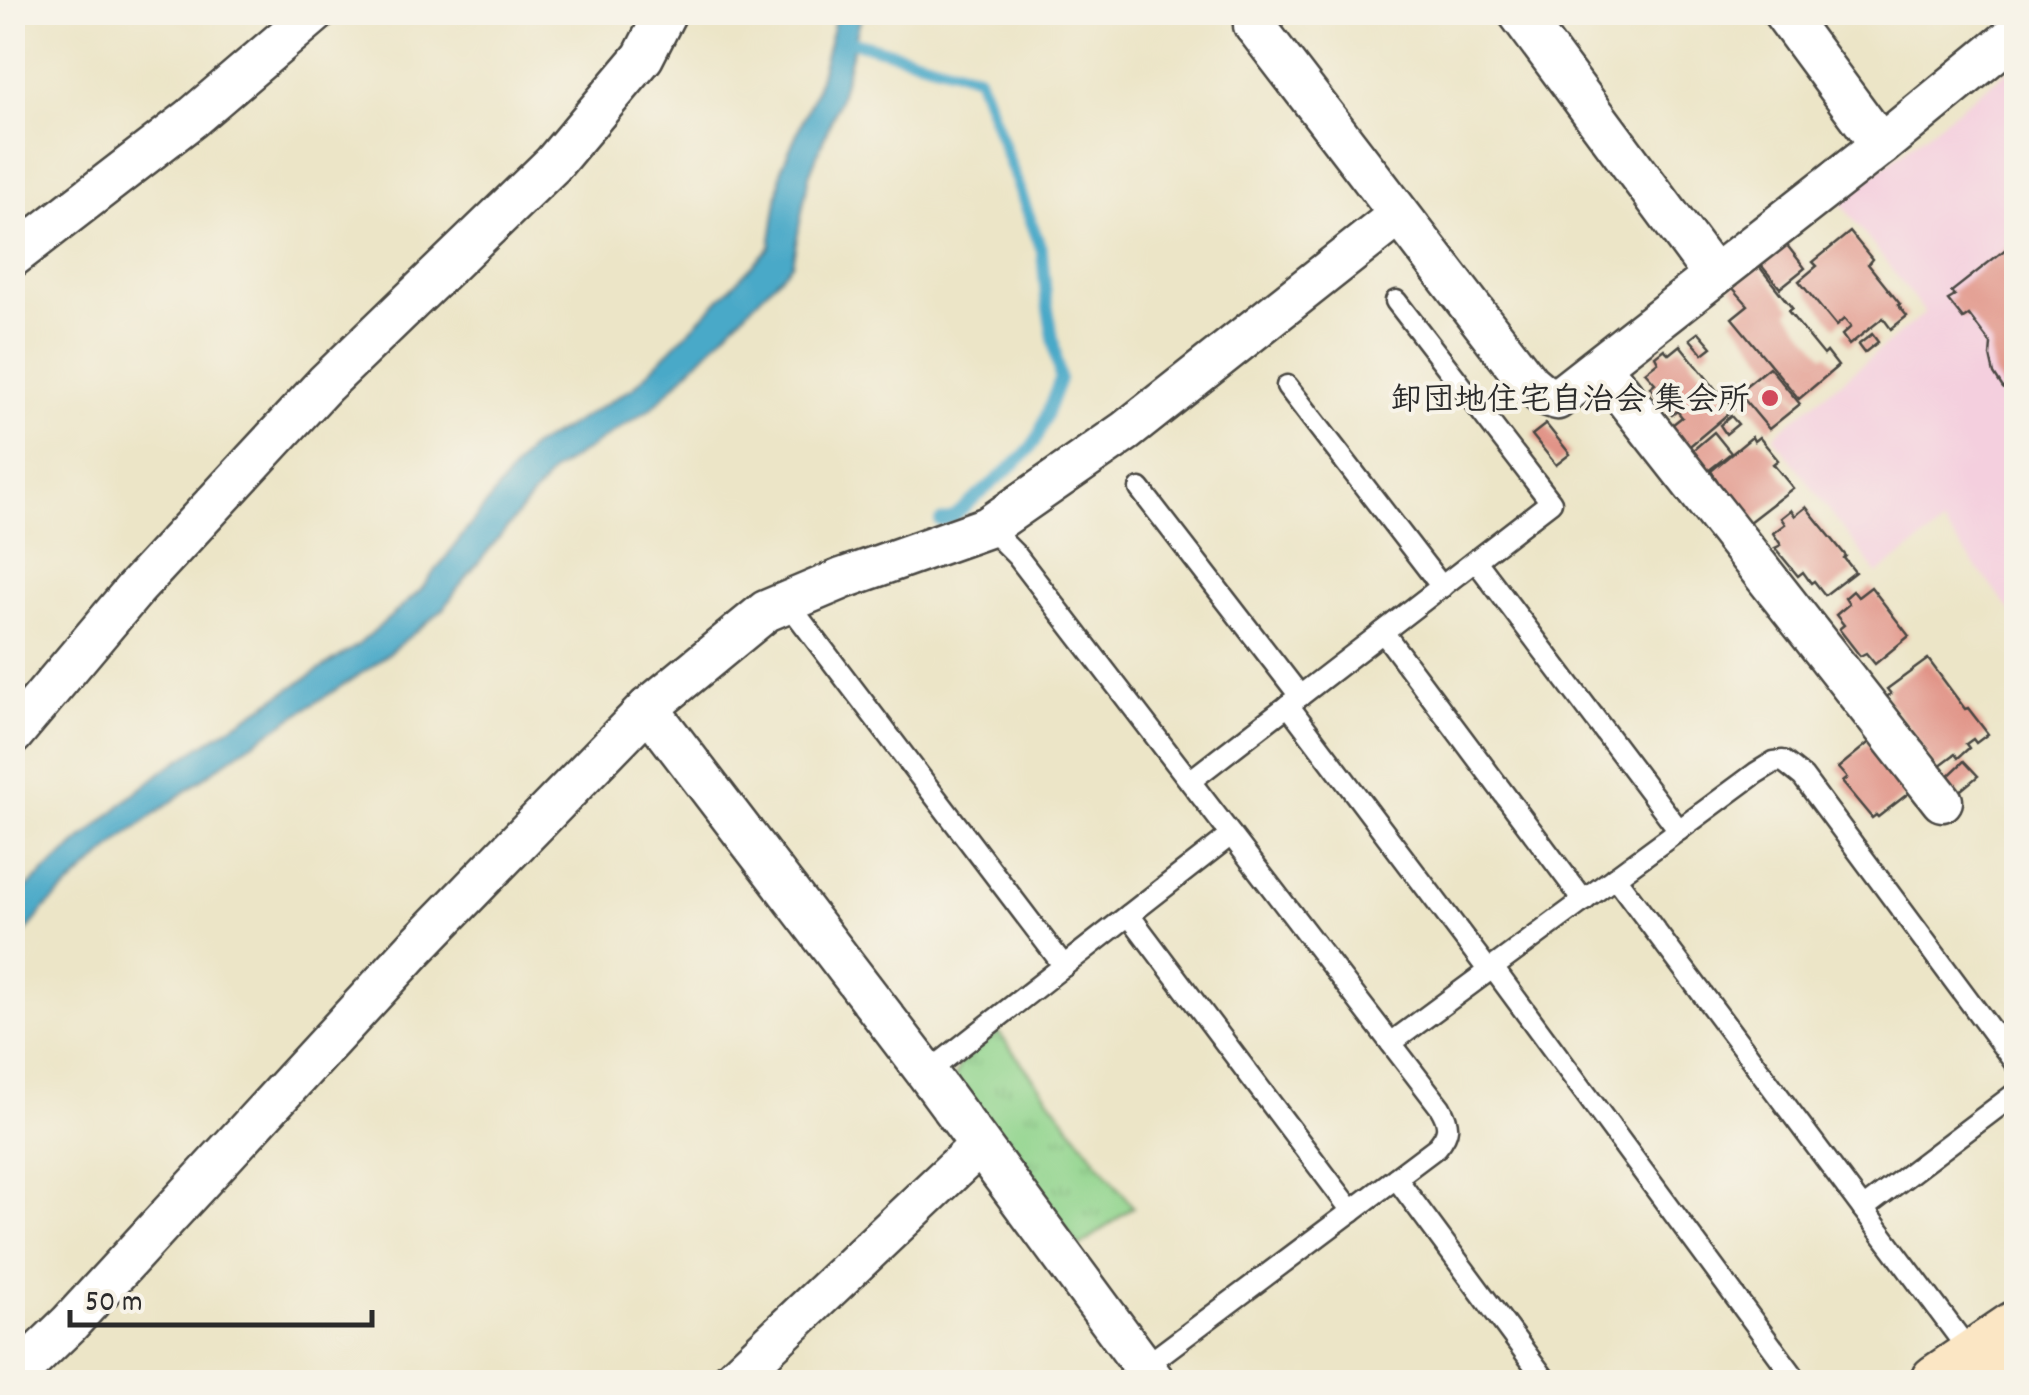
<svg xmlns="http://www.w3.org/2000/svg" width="2029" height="1395" viewBox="0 0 2029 1395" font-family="Dekko,'Klee One',sans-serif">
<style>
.built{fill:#f4cfde}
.park{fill:url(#park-tufts);stroke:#5e805c;stroke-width:2.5}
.water{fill:#49a9c8;stroke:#3a6a7a;stroke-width:2.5}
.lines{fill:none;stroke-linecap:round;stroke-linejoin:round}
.stream{stroke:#49a9c8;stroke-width:12}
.building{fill:#e19488}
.lane-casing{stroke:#484742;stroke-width:25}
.street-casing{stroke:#484742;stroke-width:45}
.secondary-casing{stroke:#484742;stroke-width:60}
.path{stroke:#484742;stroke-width:6;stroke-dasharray:2.5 8;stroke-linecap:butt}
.lane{stroke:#fff;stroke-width:20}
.street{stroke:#fff;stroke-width:40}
.secondary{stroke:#fbe6c4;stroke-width:55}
.poi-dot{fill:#d1495b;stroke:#f7f3e8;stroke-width:4}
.labels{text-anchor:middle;stroke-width:8;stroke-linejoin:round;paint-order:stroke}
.poi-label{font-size:32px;font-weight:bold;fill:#2b2b2b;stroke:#f7f3e8;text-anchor:end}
</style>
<defs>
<pattern id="park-tufts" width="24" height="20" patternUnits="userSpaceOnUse" patternTransform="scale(2.5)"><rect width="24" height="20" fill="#91d48d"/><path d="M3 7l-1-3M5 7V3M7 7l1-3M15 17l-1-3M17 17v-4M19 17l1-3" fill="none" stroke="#7db67a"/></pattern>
</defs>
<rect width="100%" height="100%" fill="#f7f3e8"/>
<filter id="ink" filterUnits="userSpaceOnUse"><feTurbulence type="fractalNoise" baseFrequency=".01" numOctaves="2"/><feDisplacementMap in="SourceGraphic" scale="20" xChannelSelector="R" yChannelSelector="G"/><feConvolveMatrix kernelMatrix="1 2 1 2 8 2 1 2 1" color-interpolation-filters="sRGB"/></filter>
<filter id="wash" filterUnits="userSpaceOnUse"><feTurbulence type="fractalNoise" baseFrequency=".0048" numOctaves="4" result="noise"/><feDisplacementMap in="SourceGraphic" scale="40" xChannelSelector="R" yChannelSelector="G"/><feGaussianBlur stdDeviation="2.25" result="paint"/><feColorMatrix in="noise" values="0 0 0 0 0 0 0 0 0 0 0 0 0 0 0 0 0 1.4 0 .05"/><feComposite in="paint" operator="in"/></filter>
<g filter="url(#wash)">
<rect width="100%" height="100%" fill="#ece5c7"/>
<path class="built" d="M2016,64V617L1943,525L1877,574L1773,436L1925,313L1839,201Z"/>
<path class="park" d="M998,1032L1133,1207L1079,1247L954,1080L960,1063Z"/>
<path class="water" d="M837,13H862L839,100L809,175L792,264L653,407L553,471L457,589L444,609L371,667L237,753L124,837L48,905L13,947V907L23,891L127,800L164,770L358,645L420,591L528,450L634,387L770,247L782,167L816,90Z"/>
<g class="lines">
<path class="stream" d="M843,39L978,76L1042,251L1046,297L1060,379L1038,437L1024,456L953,517L940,521"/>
</g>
<g id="blocks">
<g class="building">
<path d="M1850,232L1872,259L1868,264L1900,304L1898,305L1907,316L1891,329L1883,318L1849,345L1842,335L1851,327L1844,319L1836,326L1799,281L1817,266L1813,262Z"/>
<path d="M2016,241V397L2003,388L1994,374L1990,356L1991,344L1969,315L1963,319L1948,300L1955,296L1951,292Z"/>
<path d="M1786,244L1805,268L1780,288L1761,265Z"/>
<path d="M1758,265L1792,308L1788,311L1824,355L1827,352L1838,366L1799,399L1732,318L1748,305L1732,287Z"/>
<path d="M1699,332L1712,347L1703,354L1690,339Z"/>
<path d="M1872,334L1878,342L1864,353L1858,345Z"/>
<path d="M1680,345L1718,392L1720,391L1735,408L1685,450L1667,429L1682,417L1677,411L1672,415L1650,387L1655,383L1645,372L1658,362L1655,356L1664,349L1669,354Z"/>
<path d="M1769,367L1800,404L1769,429L1738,392Z"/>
<path d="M1731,416L1738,424L1726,434L1720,425Z"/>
<path d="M1546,424L1570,454L1556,465L1532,435Z"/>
<path d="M1714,432L1731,453L1708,471L1692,451Z"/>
<path d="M1752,437L1754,441L1759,437L1778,460L1773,464L1793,488L1749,522L1714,483L1717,480L1711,471Z"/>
<path d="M1806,507L1846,556L1844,558L1855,572L1825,595L1814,581L1811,583L1803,572L1798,576L1775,548L1781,545L1773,533L1785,524L1781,518L1791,510L1795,516Z"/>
<path d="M1871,587L1909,636L1875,664L1866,653L1860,656L1839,629L1844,625L1836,615L1849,604L1845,598L1853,591L1858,597Z"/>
<path d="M1928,659L1965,709L1968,708L1988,734L1976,743L1973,739L1966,744L1969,748L1958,758L1955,754L1935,769L1909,727L1886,697L1891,694L1887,689Z"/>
<path d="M1873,739L1914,789L1878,817L1876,815L1872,818L1842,782L1847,778L1838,768Z"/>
<path d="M1964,761L1978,776L1955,795L1943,781Z"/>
</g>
</g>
</g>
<g filter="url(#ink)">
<use href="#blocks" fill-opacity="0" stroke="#484742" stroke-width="2.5"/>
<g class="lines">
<defs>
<g id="lane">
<path d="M1287,386L1442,587"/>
<path d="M1140,489L1300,696"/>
<path d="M988,527L1017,556L1440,1107C1450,1124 1450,1132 1437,1147L1144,1367"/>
<path d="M1476,561L1679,830"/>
<path d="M787,602L1064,966"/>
<path d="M1383,632L1584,901"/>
<path d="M1288,705L1489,971"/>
<path d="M1190,781L1551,502L1396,301"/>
<path d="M1615,877L1973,1356"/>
<path d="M1129,915L1352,1211"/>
<path d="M1493,968L1798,1382"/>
<path d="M1391,1043L1756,773L1774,762L1783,761L1803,777L2016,1064"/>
<path d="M927,1073L1231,835"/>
<path d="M1396,1178L1547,1382"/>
<path d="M1863,1209L2016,1093"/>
</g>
<g id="street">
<path d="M1254,12V25L1259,31L1529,383L1542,394L1557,399L1881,145L2016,34"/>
<path d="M1518,12L1714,276"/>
<path d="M1783,12L1881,145"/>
<path d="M12,257L192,118L316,12"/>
<path d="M1600,366L1942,801"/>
<path d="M648,708L927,1073L1155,1382"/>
<path d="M12,735L135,589L325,384L553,164L643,57L666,12"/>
<path d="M12,1379L69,1324L416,947L648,708L766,611L844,578L988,527L1126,431L1399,215"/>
<path d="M730,1382L979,1146"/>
</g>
<path id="secondary" d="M1938,1382L2016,1329"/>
</defs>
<use href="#lane" class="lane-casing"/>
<use href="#street" class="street-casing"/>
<use href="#secondary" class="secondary-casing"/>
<path class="path" d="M1876,1382L1893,1371"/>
<use href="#lane" class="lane"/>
<use href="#street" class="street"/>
<use href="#secondary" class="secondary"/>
</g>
</g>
<circle class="poi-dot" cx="1770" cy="398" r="10"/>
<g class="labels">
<g class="poi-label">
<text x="1750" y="409">卸団地住宅自治会 集会所</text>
</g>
</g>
<rect width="2029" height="1395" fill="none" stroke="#f7f3e8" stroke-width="50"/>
<path d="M70 1310v15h302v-15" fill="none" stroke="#2b2b2b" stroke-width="5"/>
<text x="85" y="1310" font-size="30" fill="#2b2b2b" stroke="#f7f3e8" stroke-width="8" paint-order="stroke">50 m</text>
</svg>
